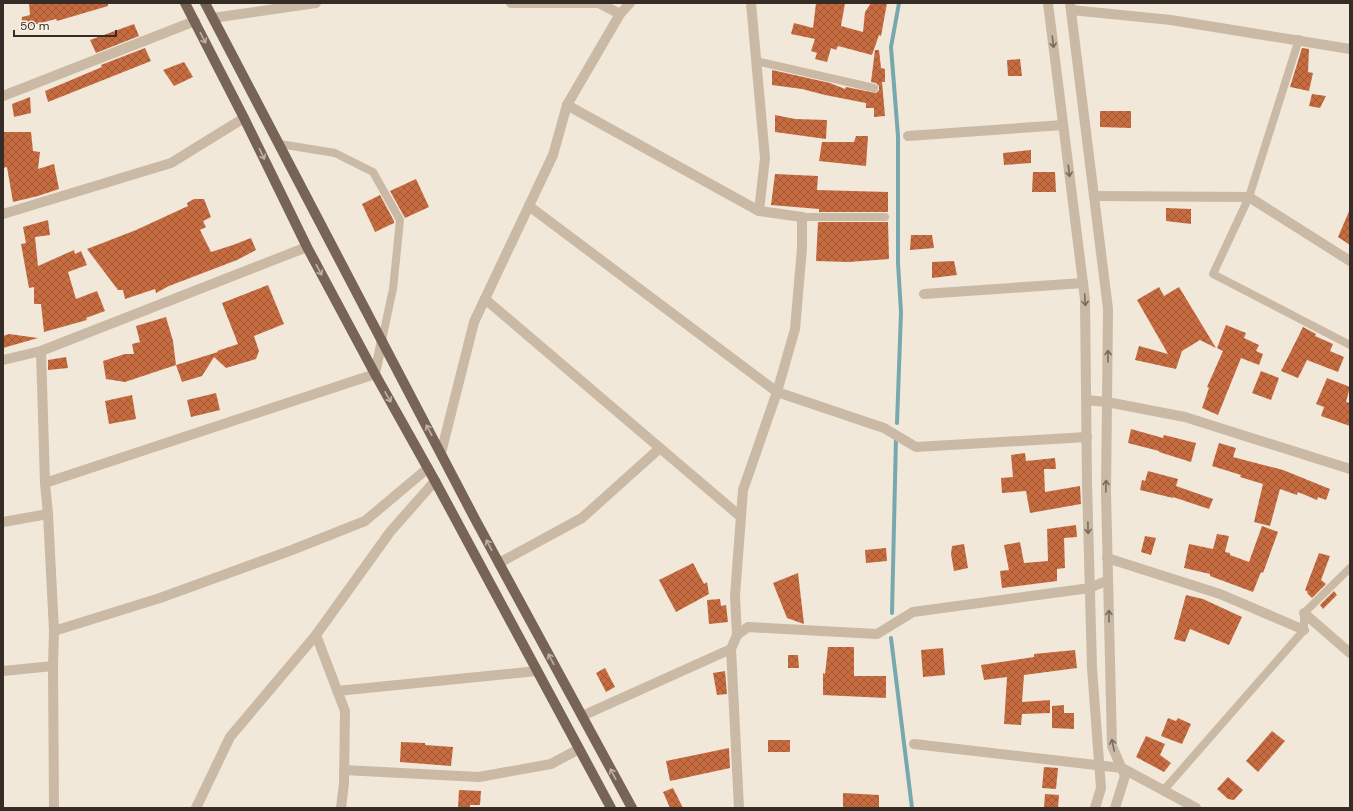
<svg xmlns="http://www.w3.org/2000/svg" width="1353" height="811" viewBox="0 0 1353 811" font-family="'DM Sans',sans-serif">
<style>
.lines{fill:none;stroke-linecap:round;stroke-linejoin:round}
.stream{stroke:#78a8af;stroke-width:4}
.building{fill:url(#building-cross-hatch)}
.lane{stroke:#c9b9a5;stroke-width:8}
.street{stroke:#c9b9a5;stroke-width:10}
.primary{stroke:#776457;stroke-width:10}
.oneway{stroke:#beb2a5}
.oneway2{stroke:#786b5f}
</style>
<defs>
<pattern id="building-cross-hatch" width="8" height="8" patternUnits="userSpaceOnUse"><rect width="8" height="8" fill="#c76c41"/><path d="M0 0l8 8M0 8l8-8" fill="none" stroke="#a25936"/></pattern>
</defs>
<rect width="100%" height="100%" fill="#f1e8d9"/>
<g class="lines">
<g class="stream">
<path d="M897,423L901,312L898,263V136L891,47L899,3"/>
<path d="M892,613L896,437"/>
<path d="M891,638L912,808"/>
</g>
</g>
<g class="building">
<path d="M29,3H108V6L57,21L56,19L29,26L21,27L22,17L30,15Z"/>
<path d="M816,3H845L841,26L863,32L865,12L871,3H887L881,36L879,35L872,55L838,46L836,50L831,48L827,62L815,59L817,53L811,51L815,39L791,34L794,23L813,28Z"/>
<path d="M134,24L139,36L96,53L90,40Z"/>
<path d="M145,48L151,61L48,102L45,91L102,67L101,65Z"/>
<path d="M1302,48L1309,49L1308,72L1313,73L1309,91L1290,87Z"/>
<path d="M875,50H879L881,68L885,69V82H882L885,116L874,117V108H866V103L825,95L802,89L772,85V70L830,83L845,89L846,87L876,93L879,90V86L876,83L871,82Z"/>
<path d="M1020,59L1022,76H1008L1007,60Z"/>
<path d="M184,62L193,77L174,86L163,70Z"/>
<path d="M1312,94L1326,96L1320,108L1309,106Z"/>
<path d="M30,97L31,113L14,117L12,104Z"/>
<path d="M1100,111H1131V128L1100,127Z"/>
<path d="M775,115L795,119L827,120L826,139L775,132Z"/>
<path d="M3,132H31L33,151L40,152L38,169L54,164L59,189L38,196L13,202L7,167L3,168Z"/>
<path d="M856,136H868L866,166L819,161L822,142H854Z"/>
<path d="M1031,150V163L1004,165L1003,153Z"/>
<path d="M1033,172H1055L1056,192H1032Z"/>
<path d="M775,174L818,176L817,190L888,192V212H819V209L771,205Z"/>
<path d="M416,179L429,207L405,218L390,191Z"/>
<path d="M380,195L394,221V223L375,232L362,204Z"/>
<path d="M194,199H204L211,217L203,221L206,227L200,230L211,252L233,245L251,238L256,250L237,260L169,286L156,293L155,289L125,299L123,290H118L87,249L136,230L188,206L187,203Z"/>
<path d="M1166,208L1191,209V224L1166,221Z"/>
<path d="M1350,209V245L1338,237Z"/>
<path d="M48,220L50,235L35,237L38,266L74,250L75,254L81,251L87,265L68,272L76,299L97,291L105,311L86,318L87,320L44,332L41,304H34V287L29,288L21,244L26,243L23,227Z"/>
<path d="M818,222H888L889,259L849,262L816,261Z"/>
<path d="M911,235H932L934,248L910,250Z"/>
<path d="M954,261L957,275L932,278V262Z"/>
<path d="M268,285L284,324L254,336L259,351L256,359L226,368L214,357L202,376L182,382L176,365L218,352L217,351L238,344L222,303Z"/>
<path d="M1159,287L1164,296L1179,287L1216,348L1200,340L1182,351L1176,369L1135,360L1139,346L1168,354L1137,300Z"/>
<path d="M166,317L173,341L176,365L125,382L106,379L103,361L125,354H134L132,344L140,342L136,326Z"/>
<path d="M1226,325L1246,333L1244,338L1259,345L1256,351L1263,354L1259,365L1241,358L1218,415L1202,408L1209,388L1207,387L1223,351L1217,348Z"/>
<path d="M1303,327L1316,334L1315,336L1333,344L1330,351L1344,357L1338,372L1307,360L1298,378L1281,371Z"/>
<path d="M9,334L38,338L3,348V336Z"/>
<path d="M66,357L68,368L48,370V360Z"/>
<path d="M1261,371L1279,378L1271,400L1252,393Z"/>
<path d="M1327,378L1350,387L1346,402L1350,403V426L1321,416L1324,407L1316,404Z"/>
<path d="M216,393L220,410L191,417L187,400Z"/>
<path d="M132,395L136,419L109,424L105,401Z"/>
<path d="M1131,429L1163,438L1164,435L1196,443L1191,462L1159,452V451L1128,443Z"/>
<path d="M1219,443L1236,448L1233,457L1283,470L1330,489L1326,500L1318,497L1317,500L1298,492L1297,495L1280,489L1270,526L1254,522L1263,484L1240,477L1241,475L1212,466Z"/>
<path d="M1025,453L1026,461L1055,458L1056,469H1044L1045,492L1080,486L1081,504L1030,513L1026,491L1002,493L1001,478L1013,477L1011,455Z"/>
<path d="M1148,471L1178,479L1176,486L1213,499L1209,509L1173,497V498L1140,490L1142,480L1145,481Z"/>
<path d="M1076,525L1077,537L1064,538L1065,568L1057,569V581L1002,588L1000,571L1009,570L1004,545L1020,542L1024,563L1048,561L1047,529Z"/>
<path d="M1262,526L1278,532L1263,573L1261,572L1253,592L1210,576V574L1184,568L1189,544L1213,549L1217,534L1229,536L1225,552L1230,553V555L1249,562Z"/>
<path d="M1145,536L1156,538L1151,555L1141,552Z"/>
<path d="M964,544L968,568L954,571L951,554L952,546Z"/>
<path d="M886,548L887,561L866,563L865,550Z"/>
<path d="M1319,553L1330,556L1321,580L1326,584L1312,598L1307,593L1308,592L1305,590Z"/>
<path d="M693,563L704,584L707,582L709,594L676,612L659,580Z"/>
<path d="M798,573L804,624L787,618L773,583Z"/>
<path d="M1334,591L1337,595L1323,609L1320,605Z"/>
<path d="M1186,595L1203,599L1242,617L1229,645L1190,629L1185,642L1174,639Z"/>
<path d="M720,599L721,606L726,605L728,622L709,624L707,600Z"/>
<path d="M828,647H854V676H886V698L823,695V673L825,674Z"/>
<path d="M943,648L945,675L923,677L921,650Z"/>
<path d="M1075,650L1077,668L1024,675L1022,702L1050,700V713L1022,714L1021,725L1004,724L1007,677L984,680L981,665L1034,657V654Z"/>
<path d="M788,655H798L799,668H788Z"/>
<path d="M605,668L615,687L606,692L596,673Z"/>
<path d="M725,671L727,694L717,695L713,673Z"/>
<path d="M1064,705V713H1074V729L1052,728V706Z"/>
<path d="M1168,718L1176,721L1178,718L1191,724L1182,744L1161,736Z"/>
<path d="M1272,731L1285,741L1258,772L1246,761Z"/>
<path d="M1146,736L1165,744L1160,755L1171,763L1164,772L1136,757Z"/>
<rect x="768" y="740" width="22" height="12"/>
<path d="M401,742L425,743V745L453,747L451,766L400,762Z"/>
<path d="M729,748L730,768L670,781L666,761Z"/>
<path d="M1044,767L1058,768L1056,789L1042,788Z"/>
<path d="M1228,777L1243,790L1234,800L1228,799L1217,789Z"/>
<path d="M673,788L683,808H670L663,792Z"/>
<path d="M459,790L481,791L480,805H470V808H458Z"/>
<path d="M843,793L879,795V808H843Z"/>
<path d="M1045,794L1059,795L1058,808H1044Z"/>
</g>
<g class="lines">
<g class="lane">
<path d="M1299,39L1249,197L1213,274L1350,345"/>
<path d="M756,61L874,88"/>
<path d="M280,144L335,153L373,172L400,220L393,289L382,340"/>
<path d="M802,217H885"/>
<path d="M1163,791L1304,630V613L1350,568"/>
</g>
<g class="street">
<path d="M511,3H599L620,14"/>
<path d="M751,3L765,158L759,211"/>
<path d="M1048,3L1085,299L1087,483L1092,668L1101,788L1095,808"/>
<path d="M1070,3L1108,309L1106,492L1112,746L1125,776L1115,808"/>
<path d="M1071,10L1171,20L1350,49"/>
<path d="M213,18L316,3"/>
<path d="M3,96L195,21"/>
<path d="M567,105L759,211L802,217V248L795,329L777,392L743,490L735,596L737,635"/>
<path d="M908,136L1063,125"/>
<path d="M1094,196L1249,197L1350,261"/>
<path d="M529,206L777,392L884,428L916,447L1087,437"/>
<path d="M3,214L171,163L244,118"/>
<path d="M924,294L1083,283"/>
<path d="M485,299L741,517"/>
<path d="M41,351L45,483L48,514L54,631L53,666L54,808"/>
<path d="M3,360L41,351L307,247"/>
<path d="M1086,400L1107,402L1185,417L1350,469"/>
<path d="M441,453L474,322L553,155L567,105L620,14L630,3"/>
<path d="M45,483L375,374L382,340"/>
<path d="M3,522L48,514"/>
<path d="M1107,558L1220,594L1304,630"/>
<path d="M499,563L582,518L660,448"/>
<path d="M1304,613L1350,653"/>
<path d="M54,631L160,598L292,550L365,521L428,468"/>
<path d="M316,635L345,711L344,783L341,808"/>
<path d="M731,649L739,808"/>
<path d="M3,671L53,666"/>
<path d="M337,691L537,671"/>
<path d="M582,716L731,649L737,635L748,627L877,634L913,612L1090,588L1108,580"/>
<path d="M914,744L1122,768L1196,808"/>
<path d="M344,770L479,777L551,764L579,749"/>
<path d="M196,808L230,737L316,635L390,532L435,481"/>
</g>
<g class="primary">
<path d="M185,3L244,118L307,247L375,374L435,481L611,808"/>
<path d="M205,3L475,519L632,808"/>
</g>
</g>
<defs><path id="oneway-shaft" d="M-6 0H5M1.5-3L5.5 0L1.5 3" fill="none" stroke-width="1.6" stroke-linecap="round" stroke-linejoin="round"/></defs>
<g class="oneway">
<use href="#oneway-shaft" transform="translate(203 38) rotate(63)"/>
<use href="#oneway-shaft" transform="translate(262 154) rotate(64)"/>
<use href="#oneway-shaft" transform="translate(319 270) rotate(62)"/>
<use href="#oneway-shaft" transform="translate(388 397) rotate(60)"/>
<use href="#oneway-shaft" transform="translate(429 430) rotate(-118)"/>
<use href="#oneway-shaft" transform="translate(489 545) rotate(-118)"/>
<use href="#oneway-shaft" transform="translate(551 659) rotate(-118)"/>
<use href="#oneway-shaft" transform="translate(613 774) rotate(-118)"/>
</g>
<g class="oneway2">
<use href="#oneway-shaft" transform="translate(1053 42) rotate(83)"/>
<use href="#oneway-shaft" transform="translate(1069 171) rotate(83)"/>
<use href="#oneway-shaft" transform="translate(1085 300) rotate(86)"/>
<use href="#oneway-shaft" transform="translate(1108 356) rotate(-89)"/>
<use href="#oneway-shaft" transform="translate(1106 486) rotate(-89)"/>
<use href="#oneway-shaft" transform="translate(1088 528) rotate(89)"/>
<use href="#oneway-shaft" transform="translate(1109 616) rotate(-91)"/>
<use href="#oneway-shaft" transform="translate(1113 745) rotate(-102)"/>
</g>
<rect width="1353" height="811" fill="none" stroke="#352c26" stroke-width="8"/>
<path d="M14 30v6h102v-6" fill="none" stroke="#352c26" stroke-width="2"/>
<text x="20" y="30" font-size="12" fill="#352c26" stroke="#f9f2e5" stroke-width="3" paint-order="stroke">50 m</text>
</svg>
